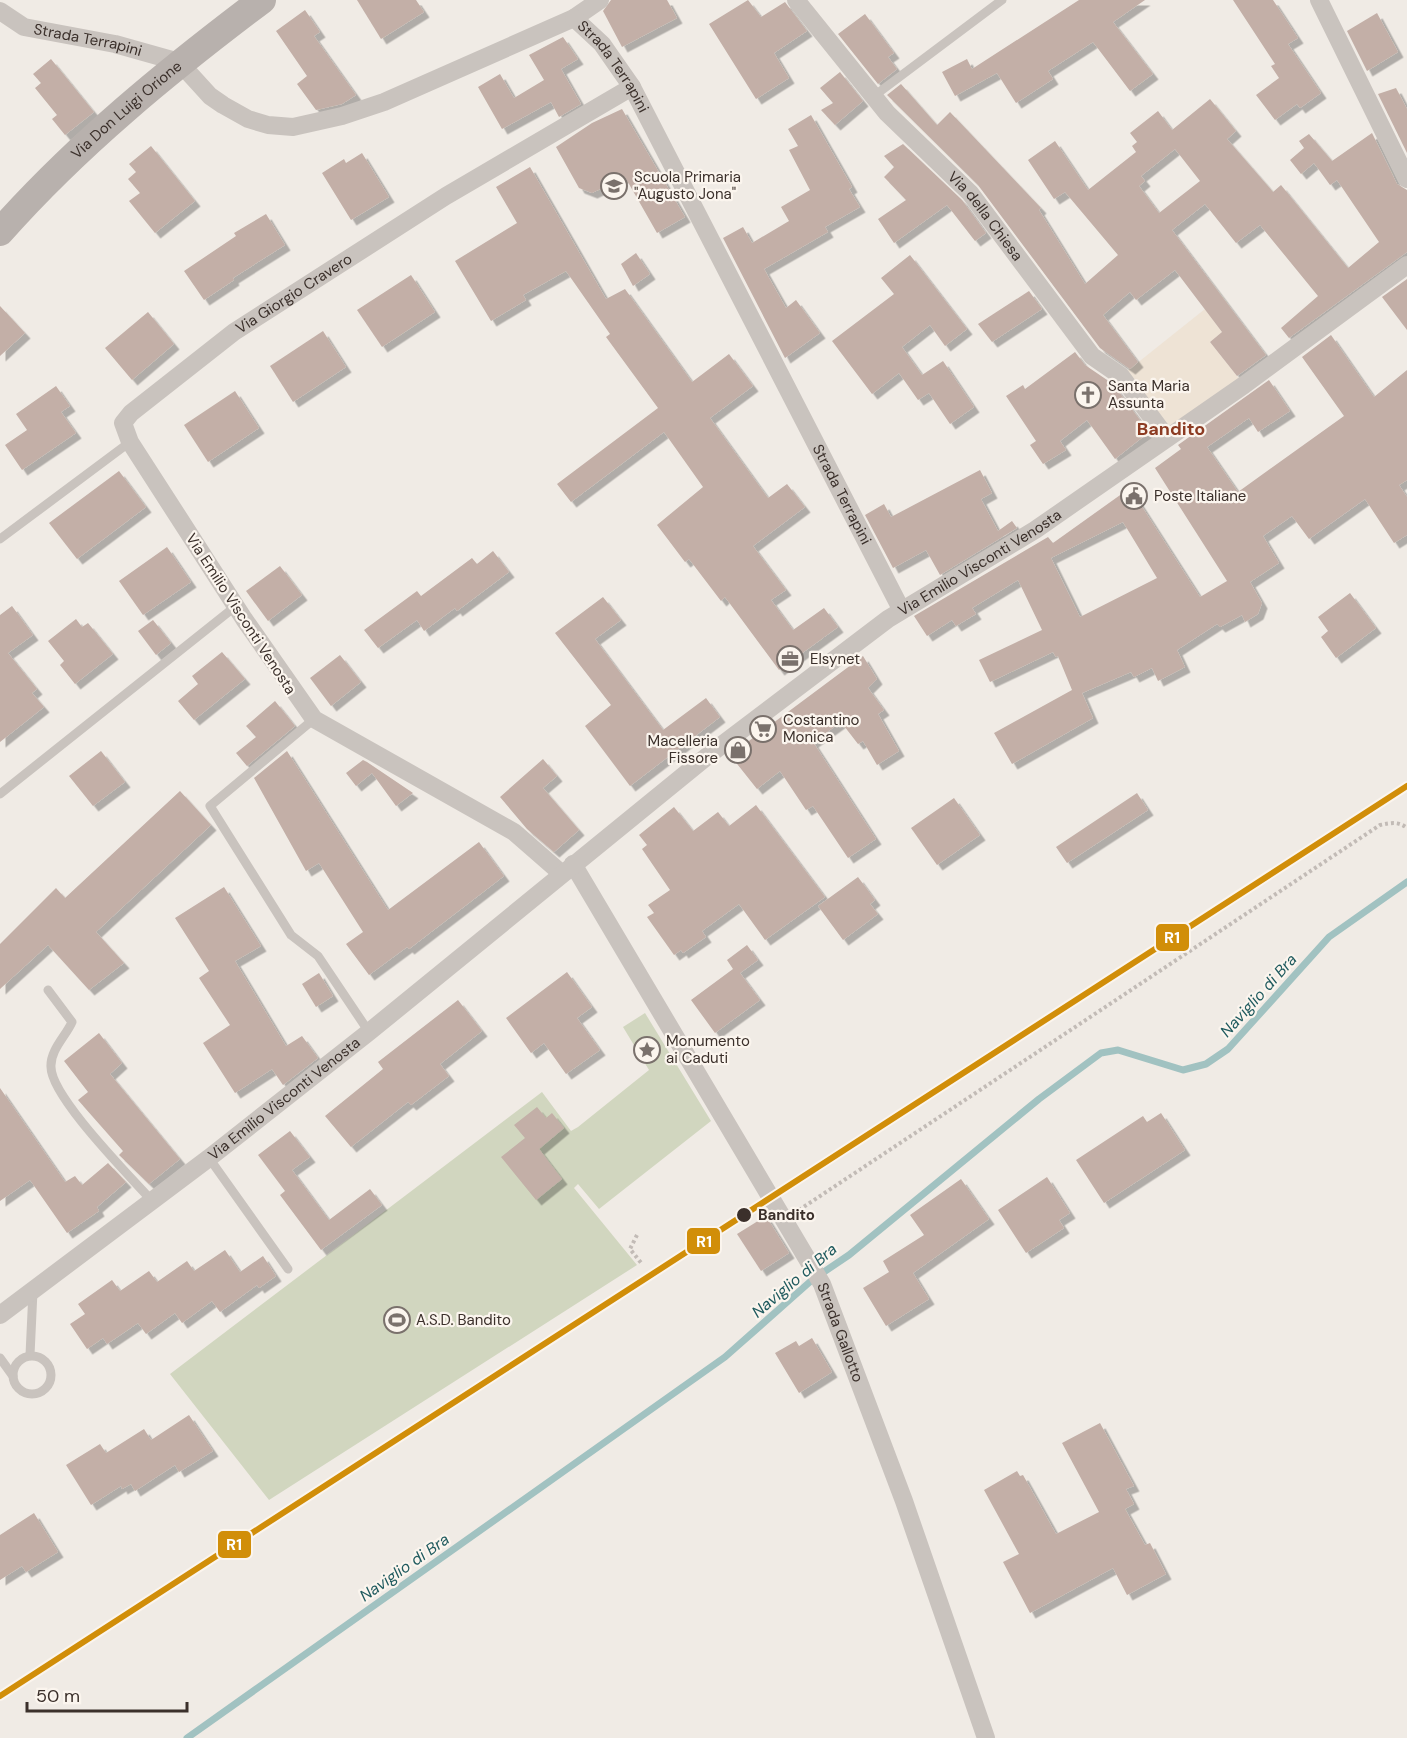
<svg xmlns="http://www.w3.org/2000/svg" width="1407" height="1738" viewBox="0 0 1407 1738" font-family="'DM Sans',sans-serif">
<style>
.green{fill:#d1d6bf}
.plaza{fill:#eee3d5}
.lines{fill:none;stroke-linecap:round;stroke-linejoin:round}
.stream{stroke:#a1c2c1;stroke-width:7}
.building{fill:#c3afa7;fill-rule:evenodd;filter:url(#shadow)}
.path{stroke:#c2bbb6;stroke-width:4;stroke-dasharray:3 3;stroke-linecap:butt}
.lane{stroke:#c9c3be;stroke-width:9}
.street{stroke:#c9c3be;stroke-width:18}
.primary{stroke:#b8b1ad;stroke-width:28}
.rail-1-casing{stroke:#fbf5ee;stroke-width:10}
.rail-1{stroke:#d18e09;stroke-width:6}
.stop-dot{fill:#3b302b;stroke:#fbf5ee;stroke-width:2}
.labels{text-anchor:middle;stroke-width:4.5;stroke-linejoin:round;paint-order:stroke}
.street-label{font-size:15px;fill:#3b302b;stroke:#fbf5ee}
.poi-label{font-size:15px;fill:#3b302b;stroke:#fbf5ee;text-anchor:start}
.stop-label{font-size:15px;font-weight:bold;fill:#3b302b;stroke:#fbf5ee;text-anchor:start}
.water-label{font-size:16px;font-style:italic;fill:#1f5a5e;stroke:#fbf5ee}
.quarter-label{font-size:18px;font-weight:bold;fill:#8c3b22;stroke:#fbf5ee}
.line-badge{stroke:#fbf5ee;stroke-width:2}
.badge-label{font-size:16px;text-anchor:middle;font-weight:bold;fill:#fff}
</style>
<defs>
<filter id="shadow"><feDropShadow dx="5.5" dy="5.5" stdDeviation="0" flood-color="#0004"/></filter>
</defs>
<rect width="100%" height="100%" fill="#f0ebe5"/>
<path class="green" d="M645,1013L711,1121L599,1209L578,1184L574,1188L637,1265L269,1500L170,1374L542,1092L571,1131L578,1127L649,1070L623,1027Z"/>
<path class="plaza" d="M1205,309L1222,332L1210,342L1244,385L1167,438L1121,376Z"/>
<g class="lines">
<path class="stream" d="M187,1738L725,1357L812,1280L849,1255L1039,1099L1101,1053L1118,1050L1183,1070L1206,1064L1228,1049L1329,937L1407,882"/>
</g>
<g class="building">
<path d="M357,0H416L424,12L381,39Z"/>
<path d="M611,0H667L677,18L622,47L603,11Z"/>
<path d="M748,0L761,17L785,2L807,31L774,53L789,78L756,99L709,24Z"/>
<path d="M1079,0H1145L1113,22L1153,74L1130,91L1093,42L1048,71L1053,79L1016,103L997,73L955,96L942,72L967,59L972,69Z"/>
<path d="M1233,0H1273L1298,38L1288,44L1321,93L1300,108L1297,104L1275,120L1256,95L1279,78L1271,66L1275,64Z"/>
<path d="M305,10L320,32L314,36L356,95L342,104L316,110L297,84L307,76L276,31Z"/>
<path d="M1377,13L1398,52L1367,71L1347,31Z"/>
<path d="M865,14L894,53L888,57L897,69L878,84L838,34Z"/>
<path d="M563,37L578,59L561,69L581,104L559,117L551,102L502,129L478,87L500,74L514,98L544,80L529,55Z"/>
<path d="M51,59L94,112L65,135L52,119L57,115L35,88L41,83L33,74Z"/>
<path d="M840,72L863,101L835,125L821,110L833,103L820,88Z"/>
<path d="M901,84L937,125L950,112L1041,208L1039,210L1085,284L1118,255L1065,192L1054,199L1028,160L1055,141L1088,190L1136,152L1132,146L1137,142L1130,133L1158,111L1172,130L1210,99L1236,131L1227,139L1273,192L1281,185L1348,268L1379,242L1337,180L1330,185L1314,163L1301,174L1290,160L1304,148L1299,141L1309,134L1332,161L1372,133L1397,184L1407,190V252L1289,338L1281,328L1318,296L1260,225L1236,243L1205,204L1172,230L1266,355L1237,376L1210,342L1222,332L1175,270L1136,300L1130,292L1103,315L1138,362L1130,369L1100,348L978,185L887,95ZM1175,149L1200,181L1159,213L1139,186L1145,181L1141,176Z"/>
<path d="M1396,88L1407,109V153L1378,94Z"/>
<path d="M622,109L685,217L657,233L625,177L592,193L579,188L556,147L592,123Z"/>
<path d="M811,115L852,187L849,189L860,207L825,227L828,232L764,269L786,308L796,300L820,333L785,358L723,238L743,227L752,243L789,221L781,207L810,190L789,150L798,146L788,129Z"/>
<path d="M903,144L962,200L986,233L975,241L947,205L894,243L878,219L906,200L884,177L894,167L884,156Z"/>
<path d="M151,146L195,201L155,233L129,201L140,193L128,179L136,172L129,164Z"/>
<path d="M362,153L389,197L351,220L322,173L344,159L346,163Z"/>
<path d="M530,167L606,299L625,289L692,382L729,354L753,386L710,418L768,498L787,484L805,507L753,546L786,590L771,600L793,630L824,608L838,627L779,670L725,597L721,601L689,559L685,562L657,525L703,487L664,432L571,502L557,484L658,408L606,337L610,334L566,271L523,295L526,300L491,321L455,261L517,223L496,187Z"/>
<path d="M266,214L285,245L233,278L234,280L204,300L184,271L236,236L234,233Z"/>
<path d="M636,253L650,274L633,286L621,264Z"/>
<path d="M910,255L967,329L945,346L930,325L902,347L922,375L943,361L974,407L950,424L929,393L918,400L899,373L872,394L832,341L894,294L881,278Z"/>
<path d="M411,275L435,312L382,347L357,310Z"/>
<path d="M1407,279V330L1382,297Z"/>
<path d="M1029,291L1042,309L992,342L978,324Z"/>
<path d="M0,306L25,333L0,356Z"/>
<path d="M148,312L174,344L132,380L105,348Z"/>
<path d="M323,331L346,367L293,402L270,366Z"/>
<path d="M1331,335L1374,397L1407,370V480L1399,485L1407,497V535L1394,543L1365,499L1309,539L1292,516L1263,536L1279,563L1250,582L1262,603L1258,614L1245,622L1242,615L1220,627L1217,624L1177,650L1185,667L1158,681L1152,668L1134,677L1131,672L1082,693L1093,718L1012,764L994,733L1072,690L1058,656L1056,657L1053,652L990,682L979,660L1042,630L1018,580L972,608L976,614L956,626L952,620L927,636L914,616L1048,537L1053,543L1130,488L1200,597L1227,581L1155,468L1181,449L1178,445L1269,380L1290,411L1258,432L1249,418L1207,447L1238,492L1344,416L1302,357ZM1123,522L1157,578L1080,617L1051,558Z"/>
<path d="M1075,352L1085,365L1113,384L1149,432L1115,459L1087,420L1060,441L1066,450L1043,464L1030,445L1036,441L1006,396L1023,385L1025,389Z"/>
<path d="M56,386L70,406L61,412L76,433L22,470L5,445L27,430L16,414Z"/>
<path d="M235,391L259,428L208,462L184,425Z"/>
<path d="M980,470L992,493L981,499L998,531L1012,521L1017,528L940,575L926,550L893,568L865,515L884,504L891,517Z"/>
<path d="M119,471L146,507L77,559L49,523Z"/>
<path d="M167,547L191,582L143,615L119,581Z"/>
<path d="M493,551L509,572L457,611L455,608L424,631L417,620L378,648L364,630L417,591L421,596L472,558L477,564Z"/>
<path d="M280,566L302,595L268,621L246,591Z"/>
<path d="M1350,593L1376,628L1336,658L1321,637L1328,631L1318,617Z"/>
<path d="M603,597L621,620L595,639L663,730L706,698L720,717L630,786L585,726L611,705L555,633Z"/>
<path d="M12,606L33,635L8,653L37,689L32,693L44,707L0,742V615Z"/>
<path d="M76,619L82,627L88,623L113,654L75,684L60,665L64,661L48,641Z"/>
<path d="M153,620L171,643L156,655L138,631Z"/>
<path d="M222,652L245,679L194,720L178,701L198,684L192,676Z"/>
<path d="M340,655L361,682L331,706L310,678Z"/>
<path d="M863,656L877,679L868,688L884,710L878,714L899,751L877,765L863,741L858,744L841,722L813,742L876,839L848,858L813,806L806,810L780,771L757,789L730,755Z"/>
<path d="M275,701L295,726L247,766L236,753L256,737L246,726Z"/>
<path d="M101,751L125,782L93,806L69,776Z"/>
<path d="M287,751L388,910L479,842L504,876L409,949L407,947L369,975L346,944L363,932L319,863L306,871L254,778Z"/>
<path d="M543,759L557,776L543,788L579,830L554,852L527,829L500,797Z"/>
<path d="M363,760L367,762L413,793L396,806L372,773L356,786L346,773Z"/>
<path d="M180,791L211,825L96,932L124,963L89,990L48,945L0,989V944L56,888L65,898Z"/>
<path d="M1137,793L1148,810L1067,863L1056,847Z"/>
<path d="M954,798L980,835L937,865L911,828Z"/>
<path d="M756,805L825,897L765,940L739,904L702,931L706,937L683,953L681,950L674,955L647,917L654,913L648,905L670,890L642,849L647,845L639,835L674,807L693,831L718,812L729,826Z"/>
<path d="M858,877L875,900L870,904L878,914L843,940L818,906Z"/>
<path d="M224,887L261,946L235,961L286,1046L302,1036L318,1058L283,1085L272,1069L235,1093L203,1043L230,1025L199,978L209,971L175,918Z"/>
<path d="M747,945L758,960L740,973L760,1000L715,1033L691,1000L733,969L727,960Z"/>
<path d="M567,972L592,1007L577,1018L600,1050L566,1074L544,1043L531,1053L506,1018Z"/>
<path d="M319,973L333,996L316,1007L302,984Z"/>
<path d="M458,1000L482,1031L440,1064L449,1076L411,1105L408,1102L351,1147L325,1116L383,1069L378,1062Z"/>
<path d="M99,1033L122,1063L110,1074L180,1159L149,1184L119,1155L123,1151L78,1100L88,1092L64,1061Z"/>
<path d="M0,1088L65,1182L75,1176L82,1185L108,1163L126,1182L97,1207L99,1211L67,1233L30,1180L0,1201Z"/>
<path d="M537,1107L546,1118L552,1113L564,1128L539,1149L562,1179L536,1200L501,1157L525,1138L514,1125Z"/>
<path d="M1161,1113L1185,1150L1104,1203L1076,1160L1143,1116L1147,1122Z"/>
<path d="M290,1131L310,1157L292,1170L329,1220L370,1189L382,1205L321,1250L280,1195L285,1191L258,1155Z"/>
<path d="M1047,1177L1070,1213L1059,1220L1064,1228L1026,1253L998,1210Z"/>
<path d="M961,1179L989,1219L913,1273L929,1299L886,1326L863,1288L889,1272L883,1261L924,1235L910,1215Z"/>
<path d="M766,1216L789,1253L761,1271L737,1234Z"/>
<path d="M225,1250L240,1272L263,1256L276,1276L259,1288L257,1285L220,1312L212,1301L182,1323L175,1313L146,1334L138,1323L107,1344L103,1338L87,1349L70,1324L85,1314L78,1304L112,1280L120,1291L149,1271L157,1282L187,1261L194,1271Z"/>
<path d="M812,1338L832,1372L799,1393L775,1353L796,1341L799,1346Z"/>
<path d="M189,1415L213,1451L179,1472L175,1465L135,1491L131,1484L122,1489L121,1486L91,1505L66,1465L100,1444L106,1453L144,1429L151,1440Z"/>
<path d="M1100,1423L1134,1486L1126,1489L1134,1504L1125,1509L1145,1545L1150,1543L1166,1574L1127,1595L1113,1568L1030,1613L1003,1562L1019,1554L984,1490L1017,1471L1020,1476L1023,1475L1056,1534L1099,1512L1062,1443Z"/>
<path d="M34,1513L58,1552L26,1572L22,1566L0,1580V1535Z"/>
</g>
<g class="lines">
<g class="path">
<path d="M799,1210L1380,825C1391,823 1398,821 1407,828"/>
<path d="M637,1235L630,1249L642,1264"/>
</g>
<g class="lane">
<path d="M874,96L1002,0"/>
<path d="M0,539L130,442"/>
<path d="M314,719L210,806L291,935L318,956L369,1032"/>
<path d="M0,794L236,606"/>
<path d="M48,990L72,1022C66,1036 50,1050 51,1067C51,1097 130,1176 153,1202"/>
<path d="M209,1158L288,1269"/>
<path d="M30,1355L33,1291"/>
<circle cx="32" cy="1375" r="19"/>
<path d="M0,1358L13,1376"/>
</g>
<g class="street">
<path id="s1" d="M796,0L887,113L970,193L1092,356L1121,376L1167,438"/>
<path d="M1319,0L1407,179"/>
<path id="s2" d="M0,11L24,27L115,44L179,62L210,96L223,105L248,119L268,125L293,127L342,116L384,102L574,18L600,0"/>
<path id="s3" d="M574,18L602,44L632,87L901,609"/>
<path id="s4" d="M573,864L822,1284L904,1501L986,1738"/>
<path id="s5" d="M561,873L514,832L314,719L244,619L130,442L123,423L131,413L234,332L446,196L632,87"/>
<path id="s6" d="M0,1315L209,1158L369,1032L710,754L888,619L1035,530L1244,385L1407,265"/>
</g>
<path class="primary" id="s7" d="M0,232C77,145 169,70 262,0"/>
<defs>
<path id="rail-1" d="M0,1696L1407,786"/>
</defs>
<use href="#rail-1" class="rail-1-casing"/>
<use href="#rail-1" class="rail-1"/>
</g>
<defs>
<symbol id="school-ring" viewBox="-11 -11 22 22"><circle r="9.5" fill="#fbf5ee" stroke="#7a716c" stroke-width="1.5"/><path d="M0-5L7-2L0 1L-7-2ZM-4 1L0 2.5L4 1V4Q0 6-4 4Z" fill="#7a716c"/></symbol>
<symbol id="church-ring" viewBox="-11 -11 22 22"><circle r="9.5" fill="#fbf5ee" stroke="#7a716c" stroke-width="1.5"/><path d="M-1.2-6h2.4v3.5h3.3v2.4h-3.3V6h-2.4V-.1h-3.3v-2.4h3.3Z" fill="#7a716c"/></symbol>
<symbol id="civic-ring" viewBox="-11 -11 22 22"><circle r="9.5" fill="#fbf5ee" stroke="#7a716c" stroke-width="1.5"/><path d="M-.6-6.5H3V-4.5H.6V-3L4-1V1h2V6H-6V1h2V-1L-.6-3ZM-1.2 2.5V6h2.4V2.5Z" fill="#7a716c"/></symbol>
<symbol id="office-ring" viewBox="-11 -11 22 22"><circle r="9.5" fill="#fbf5ee" stroke="#7a716c" stroke-width="1.5"/><path d="M-6-3h4V-5.5h4V-3h4V5H-6ZM-1-4.5V-3h2v-1.5ZM-6 0V1H6V0Z" fill="#7a716c"/></symbol>
<symbol id="supermarket-ring" viewBox="-11 -11 22 22"><circle r="9.5" fill="#fbf5ee" stroke="#7a716c" stroke-width="1.5"/><path d="M-6-5.5h2.5l.6 2H6L4.5 2H-2.5L-4.4-4H-6ZM-1.5 3.2a1.3 1.3 0 1 0 .1 0ZM3 3.2a1.3 1.3 0 1 0 .1 0Z" fill="#7a716c"/></symbol>
<symbol id="shop-ring" viewBox="-11 -11 22 22"><circle r="9.5" fill="#fbf5ee" stroke="#7a716c" stroke-width="1.5"/><path d="M-5-2.5h2.3a2.7 3.5 0 0 1 5.4 0H5L5.5 6h-11ZM-1.5-2.5h3a1.5 2.3 0 0 0-3 0Z" fill="#7a716c"/></symbol>
<symbol id="sight-ring" viewBox="-11 -11 22 22"><circle r="9.5" fill="#fbf5ee" stroke="#7a716c" stroke-width="1.5"/><path d="M0-6L1.8-2.2L6-1.7L2.9 1.2L3.7 5.4L0 3.3L-3.7 5.4L-2.9 1.2L-6-1.7L-1.8-2.2Z" fill="#7a716c"/></symbol>
<symbol id="stadium-ring" viewBox="-11 -11 22 22"><circle r="9.5" fill="#fbf5ee" stroke="#7a716c" stroke-width="1.5"/><path d="M0-5a6.5 5 0 1 0 0 10a6.5 5 0 1 0 0-10ZM-3.5-1.8h7v3.6h-7Z" fill="#7a716c"/></symbol>
</defs>
<g fill-rule="evenodd">
<use href="#school-ring" x="599" y="171" width="30" height="30"/>
<use href="#church-ring" x="1073" y="380" width="30" height="30"/>
<use href="#civic-ring" x="1119" y="481" width="30" height="30"/>
<use href="#office-ring" x="775" y="644" width="30" height="30"/>
<use href="#supermarket-ring" x="748" y="714" width="30" height="30"/>
<use href="#shop-ring" x="723" y="735" width="30" height="30"/>
<use href="#sight-ring" x="632" y="1035" width="30" height="30"/>
<use href="#stadium-ring" x="382" y="1305" width="30" height="30"/>
</g>
<circle class="stop-dot" cx="744" cy="1215" r="8"/>
<g class="labels">
<g class="street-label">
<text dy="5" stroke="none"><textPath href="#s2" startOffset="94">Strada Terrapini</textPath></text>
<text dy="5" stroke="none"><textPath href="#s3" startOffset="63">Strada Terrapini</textPath></text>
<text dy="5" stroke="none"><textPath href="#s7" startOffset="176">Via Don Luigi Orione</textPath></text>
<text dy="5" stroke="none"><textPath href="#s1" startOffset="288">Via della Chiesa</textPath></text>
<text dy="5" stroke="none"><textPath href="#s5" startOffset="860">Via Giorgio Cravero</textPath></text>
<text dy="5" stroke="none"><textPath href="#s3" startOffset="549">Strada Terrapini</textPath></text>
<text dy="5" stroke="none"><textPath href="#s6" startOffset="1236">Via Emilio Visconti Venosta</textPath></text>
<text transform="translate(241 614) rotate(57)" y="5">Via Emilio Visconti Venosta</text>
<text dy="5" stroke="none"><textPath href="#s6" startOffset="357">Via Emilio Visconti Venosta</textPath></text>
<text dy="5" stroke="none"><textPath href="#s4" startOffset="540">Strada Gallotto</textPath></text>
</g>
<g class="poi-label">
<text x="634" y="182">Scuola Primaria<tspan x="634" dy="17">"Augusto Jona"</tspan></text>
<text x="1108" y="391">Santa Maria<tspan x="1108" dy="17">Assunta</tspan></text>
<text x="1154" y="501">Poste Italiane</text>
<text x="810" y="664">Elsynet</text>
<text x="783" y="725">Costantino<tspan x="783" dy="17">Monica</tspan></text>
<text x="718" y="746" text-anchor="end">Macelleria<tspan x="718" dy="17">Fissore</tspan></text>
<text x="666" y="1046">Monumento<tspan x="666" dy="17">ai Caduti</tspan></text>
<text x="416" y="1325">A.S.D. Bandito</text>
</g>
<g class="stop-label">
<text x="758" y="1220">Bandito</text>
</g>
<g class="water-label">
<text transform="translate(1258 995) rotate(-48)" y="6">Naviglio di Bra</text>
<text transform="translate(794 1280) rotate(-40)" y="6">Naviglio di Bra</text>
<text transform="translate(404 1567) rotate(-35)" y="6">Naviglio di Bra</text>
</g>
<g class="quarter-label">
<text x="1171" y="435">Bandito</text>
</g>
</g>
<g class="line-badge">
<rect x="1155" y="923" width="35" height="29" rx="6" fill="#d18e09"/>
<rect x="686" y="1227" width="35" height="28" rx="6" fill="#d18e09"/>
<rect x="217" y="1530" width="35" height="29" rx="6" fill="#d18e09"/>
</g>
<g class="badge-label">
<text x="1172" y="943">R1</text>
<text x="704" y="1247">R1</text>
<text x="234" y="1550">R1</text>
</g>
<path d="M27 1702v9h160v-9" fill="none" stroke="#3b302b" stroke-width="3"/>
<text x="36" y="1702" font-size="18" fill="#3b302b" stroke="#fbf5ee" stroke-width="4.5" paint-order="stroke">50 m</text>
</svg>
